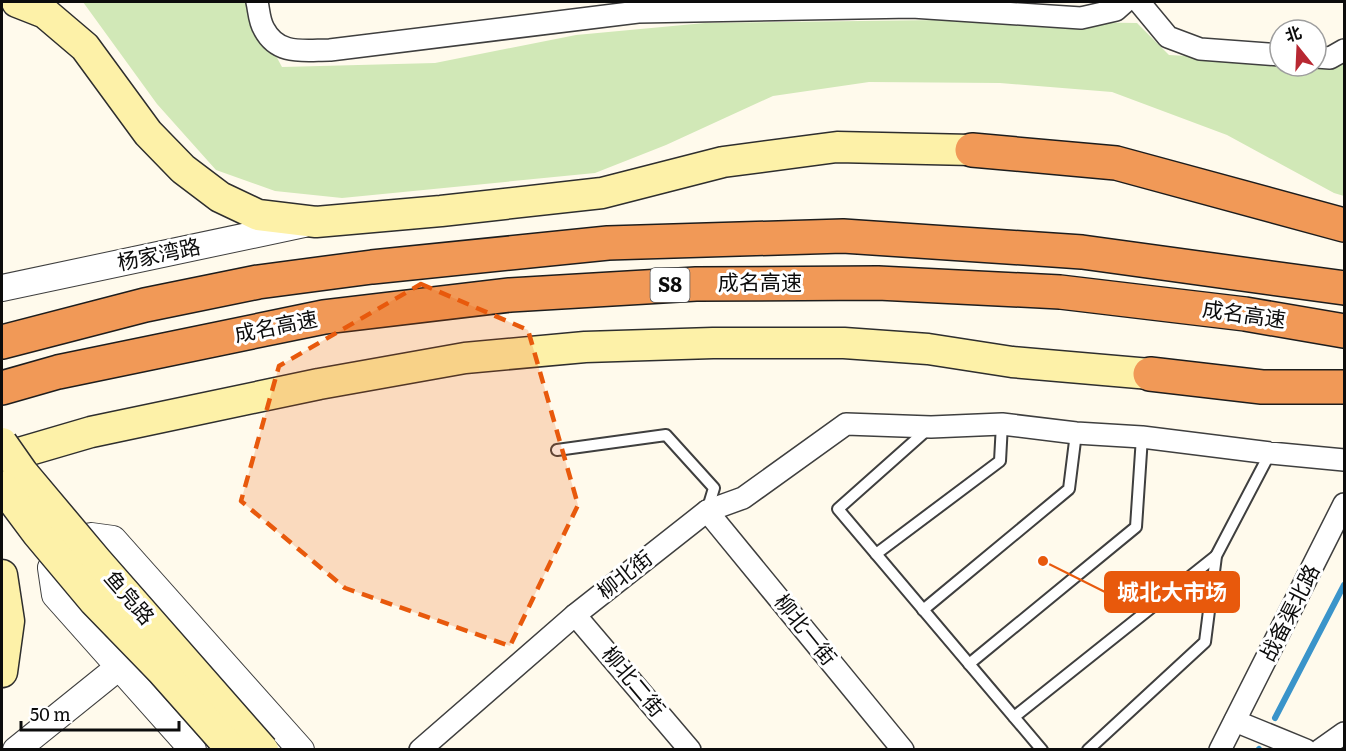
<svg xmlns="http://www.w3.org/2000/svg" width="1346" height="751" viewBox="0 0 1346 751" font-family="Literata,'Noto Sans SC',serif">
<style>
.green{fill:#d1e8b7}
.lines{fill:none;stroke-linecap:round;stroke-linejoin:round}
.stream{stroke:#3a94ca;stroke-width:6}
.service-casing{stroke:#3f3f3f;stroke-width:14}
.minor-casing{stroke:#3f3f3f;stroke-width:24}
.tertiary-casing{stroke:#3f3f3f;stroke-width:28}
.secondary-casing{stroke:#2e2e2e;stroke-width:33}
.motorway-casing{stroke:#1d1d1d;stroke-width:36}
.service{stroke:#fff;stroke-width:10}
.minor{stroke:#fff;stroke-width:21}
.tertiary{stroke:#fff;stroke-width:26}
.secondary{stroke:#fdf1a8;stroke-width:30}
.motorway{stroke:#f19957;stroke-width:33}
.secondary-bridge-casing{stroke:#2e2e2e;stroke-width:33;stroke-linecap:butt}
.secondary-bridge{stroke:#fdf1a8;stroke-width:30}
.marked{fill:#e8590c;fill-opacity:0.2;stroke:#e8590c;stroke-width:4.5;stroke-dasharray:12 8;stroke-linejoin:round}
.labels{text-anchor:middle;stroke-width:6;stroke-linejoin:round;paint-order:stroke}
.shield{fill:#fff;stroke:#555;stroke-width:1.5}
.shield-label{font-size:20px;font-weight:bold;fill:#0c0c0c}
.street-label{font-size:21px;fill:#0c0c0c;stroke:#fff}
.leader{fill:none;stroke:#e8590c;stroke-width:2}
.callout-dot{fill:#e8590c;stroke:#fff;stroke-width:2}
.callout{fill:#e8590c;stroke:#e8590c;stroke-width:2}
.callout-label{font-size:22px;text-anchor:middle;font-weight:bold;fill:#fff}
</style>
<rect width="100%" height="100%" fill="#fffaec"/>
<path class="green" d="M83,2H247L282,67L435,63L576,35L705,23L941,20L1137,23L1169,55L1280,61V66H1316V63L1344,64V196L1334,193L1227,135L1112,92L1000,83L869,82L773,96L666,145L595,173L342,198L275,191L216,170L157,104Z"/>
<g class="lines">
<g class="stream">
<path d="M1275,718L1344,585"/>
<path d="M1258,750L1259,749"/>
</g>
<defs>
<g id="service">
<path d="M928,429L838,509L1042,750"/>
<path d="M557,450L666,435L714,488L707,511"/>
<path d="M876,554L1000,461L1002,424"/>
<path d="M923,610L1069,489L1076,433"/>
<path d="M969,664L1136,527L1142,437"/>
<path d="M1014,717L1216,556"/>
<path d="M1088,750L1205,642L1216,556L1270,453"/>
</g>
<g id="minor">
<path d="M257,2C259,10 259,21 264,29C278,56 304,50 330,50L638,12L912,7L1081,18L1116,10L1125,2"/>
<path d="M1139,2L1168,37L1200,49L1280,55"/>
<path d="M1316,57L1330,58L1344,50"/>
<path d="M707,511L903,750"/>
<path d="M575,615L690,750"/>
<path d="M1235,721L1306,750"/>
<path d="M420,750L575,615L707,511L743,498L846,424L931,427L1002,424L1076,433L1142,437L1270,453L1344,460"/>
<path d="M1220,750L1344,504"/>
<path d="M1320,750L1344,733"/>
</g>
<g id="tertiary">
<path d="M2,288L304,224"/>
<path d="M16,750L119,667"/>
<path d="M193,750L55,595L51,568L91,536L113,539L301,750"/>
</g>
<g id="secondary">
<path d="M17,2L45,13L85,47L148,133L183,169L220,197L258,215L316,222L441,211L602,193L723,162L837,147L972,150"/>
<path d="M2,458L91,432L319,384L465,358L585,347L713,343H844L928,349L1012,362L1150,374"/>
<path d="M2,575L9,621L2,672"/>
</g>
<g id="motorway">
<path d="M972,150L1116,163L1344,225"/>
<path d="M2,342L145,305L258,282L372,267L608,243L843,236L1082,252L1344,288"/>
<path d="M1150,374L1262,387H1344"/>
<path d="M2,388L58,372L324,317L510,295L696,284L878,283L1060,292L1245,314L1344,331"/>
</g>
</defs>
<use href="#service" class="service-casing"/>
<use href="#minor" class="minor-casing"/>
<use href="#tertiary" class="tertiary-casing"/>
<use href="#secondary" class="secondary-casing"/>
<use href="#motorway" class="motorway-casing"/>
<use href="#service" class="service"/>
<use href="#minor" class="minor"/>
<use href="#tertiary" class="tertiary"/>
<use href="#secondary" class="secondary"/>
<use href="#motorway" class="motorway"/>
<defs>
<g id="secondary-bridge">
<path d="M2,443L23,473L97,561L263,750"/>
<path d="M2,486L37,533L94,601L162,671L232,750"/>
</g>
</defs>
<use href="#secondary-bridge" class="secondary-bridge-casing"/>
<use href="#secondary-bridge" class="secondary-bridge"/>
</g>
<path class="marked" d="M421,284L528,330L578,505L510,646L345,588L241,501L279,366Z"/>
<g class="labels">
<rect class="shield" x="650.5" y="268" width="39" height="34" rx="4.5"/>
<g class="shield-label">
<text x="670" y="292">S8</text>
</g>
<g class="street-label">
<text transform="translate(159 255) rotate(-12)" y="7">杨家湾路</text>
<text x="760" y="290">成名高速</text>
<text transform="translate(1244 315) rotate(8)" y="7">成名高速</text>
<text transform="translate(276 327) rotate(-11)" y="7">成名高速</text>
<text transform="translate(625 575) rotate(-38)" y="7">柳北街</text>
<text transform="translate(129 598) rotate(49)" y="7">鱼凫路</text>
<text transform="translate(1290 613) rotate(-63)" y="7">战备渠北路</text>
<text transform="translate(805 630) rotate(51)" y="7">柳北一街</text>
<text transform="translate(633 682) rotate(50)" y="7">柳北二街</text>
</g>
</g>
<path class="leader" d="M1043 561L1105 592"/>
<circle class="callout-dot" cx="1043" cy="561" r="6"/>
<rect class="callout" x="1105" y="572" width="134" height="40" rx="6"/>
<g class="callout-label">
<text x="1172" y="600">城北大市场</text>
</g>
<rect width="1346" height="751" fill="none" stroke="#0c0c0c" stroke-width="6"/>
<g transform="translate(1298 48) rotate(342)"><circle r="28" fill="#ffffff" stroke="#9e9e9e" stroke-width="1.5"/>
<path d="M0-4.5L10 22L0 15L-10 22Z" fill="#b82832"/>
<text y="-9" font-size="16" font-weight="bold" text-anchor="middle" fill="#0c0c0c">北</text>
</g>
<path d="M21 721v9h158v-9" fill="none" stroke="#0c0c0c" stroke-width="3"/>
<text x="30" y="721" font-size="18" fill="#0c0c0c" stroke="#ffffff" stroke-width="4.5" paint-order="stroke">50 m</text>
</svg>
